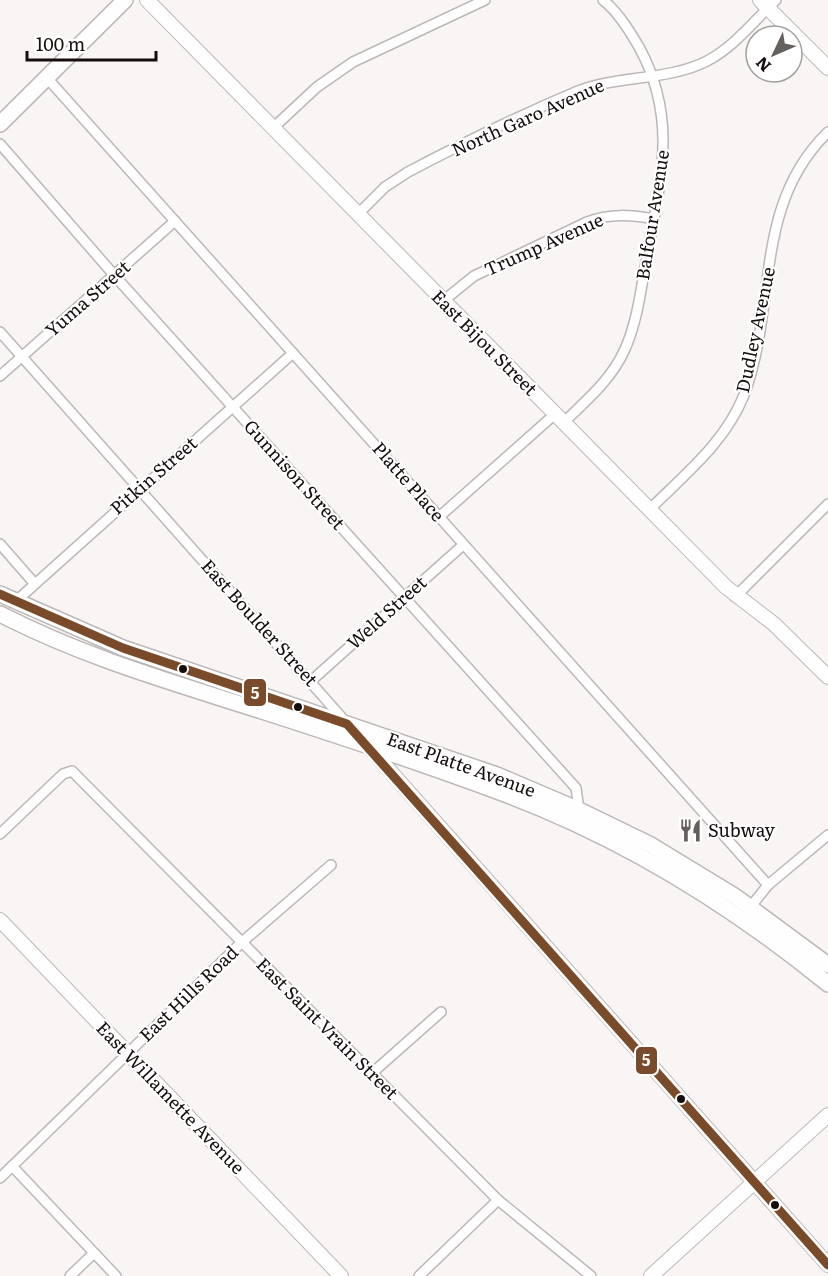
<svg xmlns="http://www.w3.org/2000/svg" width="828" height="1276" viewBox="0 0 828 1276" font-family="Literata,serif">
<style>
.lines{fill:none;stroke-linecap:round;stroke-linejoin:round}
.street-casing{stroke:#bdb7b6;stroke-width:12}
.secondary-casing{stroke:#bdb7b6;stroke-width:16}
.primary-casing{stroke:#bdb7b6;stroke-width:18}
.street{stroke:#fefefe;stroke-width:9}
.secondary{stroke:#fefefe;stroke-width:14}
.primary{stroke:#fefefe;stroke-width:15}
.bus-1-casing{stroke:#fff;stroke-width:14}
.bus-1{stroke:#7a4b2a;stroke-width:9}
.bus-dot{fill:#150e0d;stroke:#fff;stroke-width:2}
.labels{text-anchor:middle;stroke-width:4.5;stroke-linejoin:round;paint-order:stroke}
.street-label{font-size:18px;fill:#150e0d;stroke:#fff}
.poi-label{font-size:18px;fill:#150e0d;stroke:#fff;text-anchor:start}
.line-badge{stroke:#fff;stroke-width:2}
.badge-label{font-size:16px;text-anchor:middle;font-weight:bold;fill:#fff}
</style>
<rect width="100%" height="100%" fill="#faf5f5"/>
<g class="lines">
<defs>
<g id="street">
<path d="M48,79L768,885"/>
<path d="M273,128L317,87L353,62L485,0"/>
<path d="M0,144L114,275L576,788L579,810"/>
<path d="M358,214L385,187L408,172C463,143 521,115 578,91C619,75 668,81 707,61C734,47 754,21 776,0"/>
<path d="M443,301L474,276L587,222C610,213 631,215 654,219"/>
<path d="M0,332L344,720"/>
<path d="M0,376L175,221"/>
<path d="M563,423C586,401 612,379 625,349C638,320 641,287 647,256C661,180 678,118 639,47C629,30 618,12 603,0"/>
<path d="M649,510C684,475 725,443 744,395C778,305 752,206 828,132"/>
<path d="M439,517L555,414"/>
<path d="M0,544L34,583"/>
<path d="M735,597L828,504"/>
<path d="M15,602L293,353"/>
<path d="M311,681L463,545"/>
<path d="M0,834L63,774L72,771L498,1200L591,1276"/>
<path d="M748,910L768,885L828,835"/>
<path d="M371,1074L441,1012"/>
<path d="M12,1166L116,1276"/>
<path d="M0,1178L241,943L331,865"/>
<path d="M70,1276L94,1253"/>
<path d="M419,1276L498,1200"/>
</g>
<g id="secondary">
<path d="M147,0L726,587L774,624L828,677"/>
<path d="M760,0L828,68"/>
<path d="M366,744L828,1265"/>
<path d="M0,920L341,1276"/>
<path d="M651,1276L828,1115"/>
</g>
<g id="primary">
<path d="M0,124L125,0"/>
<path d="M0,594L123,648L497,775L579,810L649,844L736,897L828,965"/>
<path d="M0,614C86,658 171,682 262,711C343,737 425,764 505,794C622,838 731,905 828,984"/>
</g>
</defs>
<use href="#street" class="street-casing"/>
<use href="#secondary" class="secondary-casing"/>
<use href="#primary" class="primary-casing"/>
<use href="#street" class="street"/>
<use href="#secondary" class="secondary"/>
<use href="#primary" class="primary"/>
<defs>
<path id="bus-1" d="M0,594L123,648L347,724L828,1265"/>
</defs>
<use href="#bus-1" class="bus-1-casing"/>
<use href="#bus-1" class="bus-1"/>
</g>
<defs>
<symbol id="restaurant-bare" viewBox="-9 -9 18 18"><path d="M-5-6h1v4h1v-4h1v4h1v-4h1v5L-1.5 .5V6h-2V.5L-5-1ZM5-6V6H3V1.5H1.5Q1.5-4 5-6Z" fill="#655f5e" stroke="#fff" stroke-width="2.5" paint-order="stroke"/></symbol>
</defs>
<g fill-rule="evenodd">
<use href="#restaurant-bare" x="674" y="814" width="33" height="33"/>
</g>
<g class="bus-dot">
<circle cx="183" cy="669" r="5"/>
<circle cx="298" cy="707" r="5"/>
<circle cx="681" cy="1099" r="5"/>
<circle cx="775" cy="1205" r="5"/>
</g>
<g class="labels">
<g class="street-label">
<text transform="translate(528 118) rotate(-24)" y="6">North Garo Avenue</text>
<text transform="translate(653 215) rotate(-81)" y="6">Balfour Avenue</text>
<text transform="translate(544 245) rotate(-24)" y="6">Trump Avenue</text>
<text transform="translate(88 299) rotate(-41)" y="6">Yuma Street</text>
<text transform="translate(756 330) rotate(-78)" y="6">Dudley Avenue</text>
<text transform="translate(484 343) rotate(45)" y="6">East Bijou Street</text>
<text transform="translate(294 475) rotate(48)" y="6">Gunnison Street</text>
<text transform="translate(154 476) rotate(-41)" y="6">Pitkin Street</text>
<text transform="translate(408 482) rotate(49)" y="6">Platte Place</text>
<text transform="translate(387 613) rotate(-42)" y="6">Weld Street</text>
<text transform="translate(259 623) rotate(48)" y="6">East Boulder Street</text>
<text transform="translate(461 765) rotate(20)" y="6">East Platte Avenue</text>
<text transform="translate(189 994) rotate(-44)" y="6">East Hills Road</text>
<text transform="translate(327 1029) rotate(45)" y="6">East Saint Vrain Street</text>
<text transform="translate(170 1098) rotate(46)" y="6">East Willamette Avenue</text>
</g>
<g class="poi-label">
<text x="708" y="837">Subway</text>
</g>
</g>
<g class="line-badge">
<rect x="243" y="678" width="24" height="29" rx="6" fill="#7a4b2a"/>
<rect x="635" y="1046" width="23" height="29" rx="6" fill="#7a4b2a"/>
</g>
<g class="badge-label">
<text x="255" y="699">5</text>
<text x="646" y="1066">5</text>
</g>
<g transform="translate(774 54) rotate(226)"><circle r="28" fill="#ffffff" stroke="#a19f9e" stroke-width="1.5"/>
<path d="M0-4.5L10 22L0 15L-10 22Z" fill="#655f5e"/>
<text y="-9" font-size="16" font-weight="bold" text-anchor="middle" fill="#150e0d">N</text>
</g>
<path d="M27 51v9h129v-9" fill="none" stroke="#150e0d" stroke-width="3"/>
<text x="36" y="51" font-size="18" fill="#150e0d" stroke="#ffffff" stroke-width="4.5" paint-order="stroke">100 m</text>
</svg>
